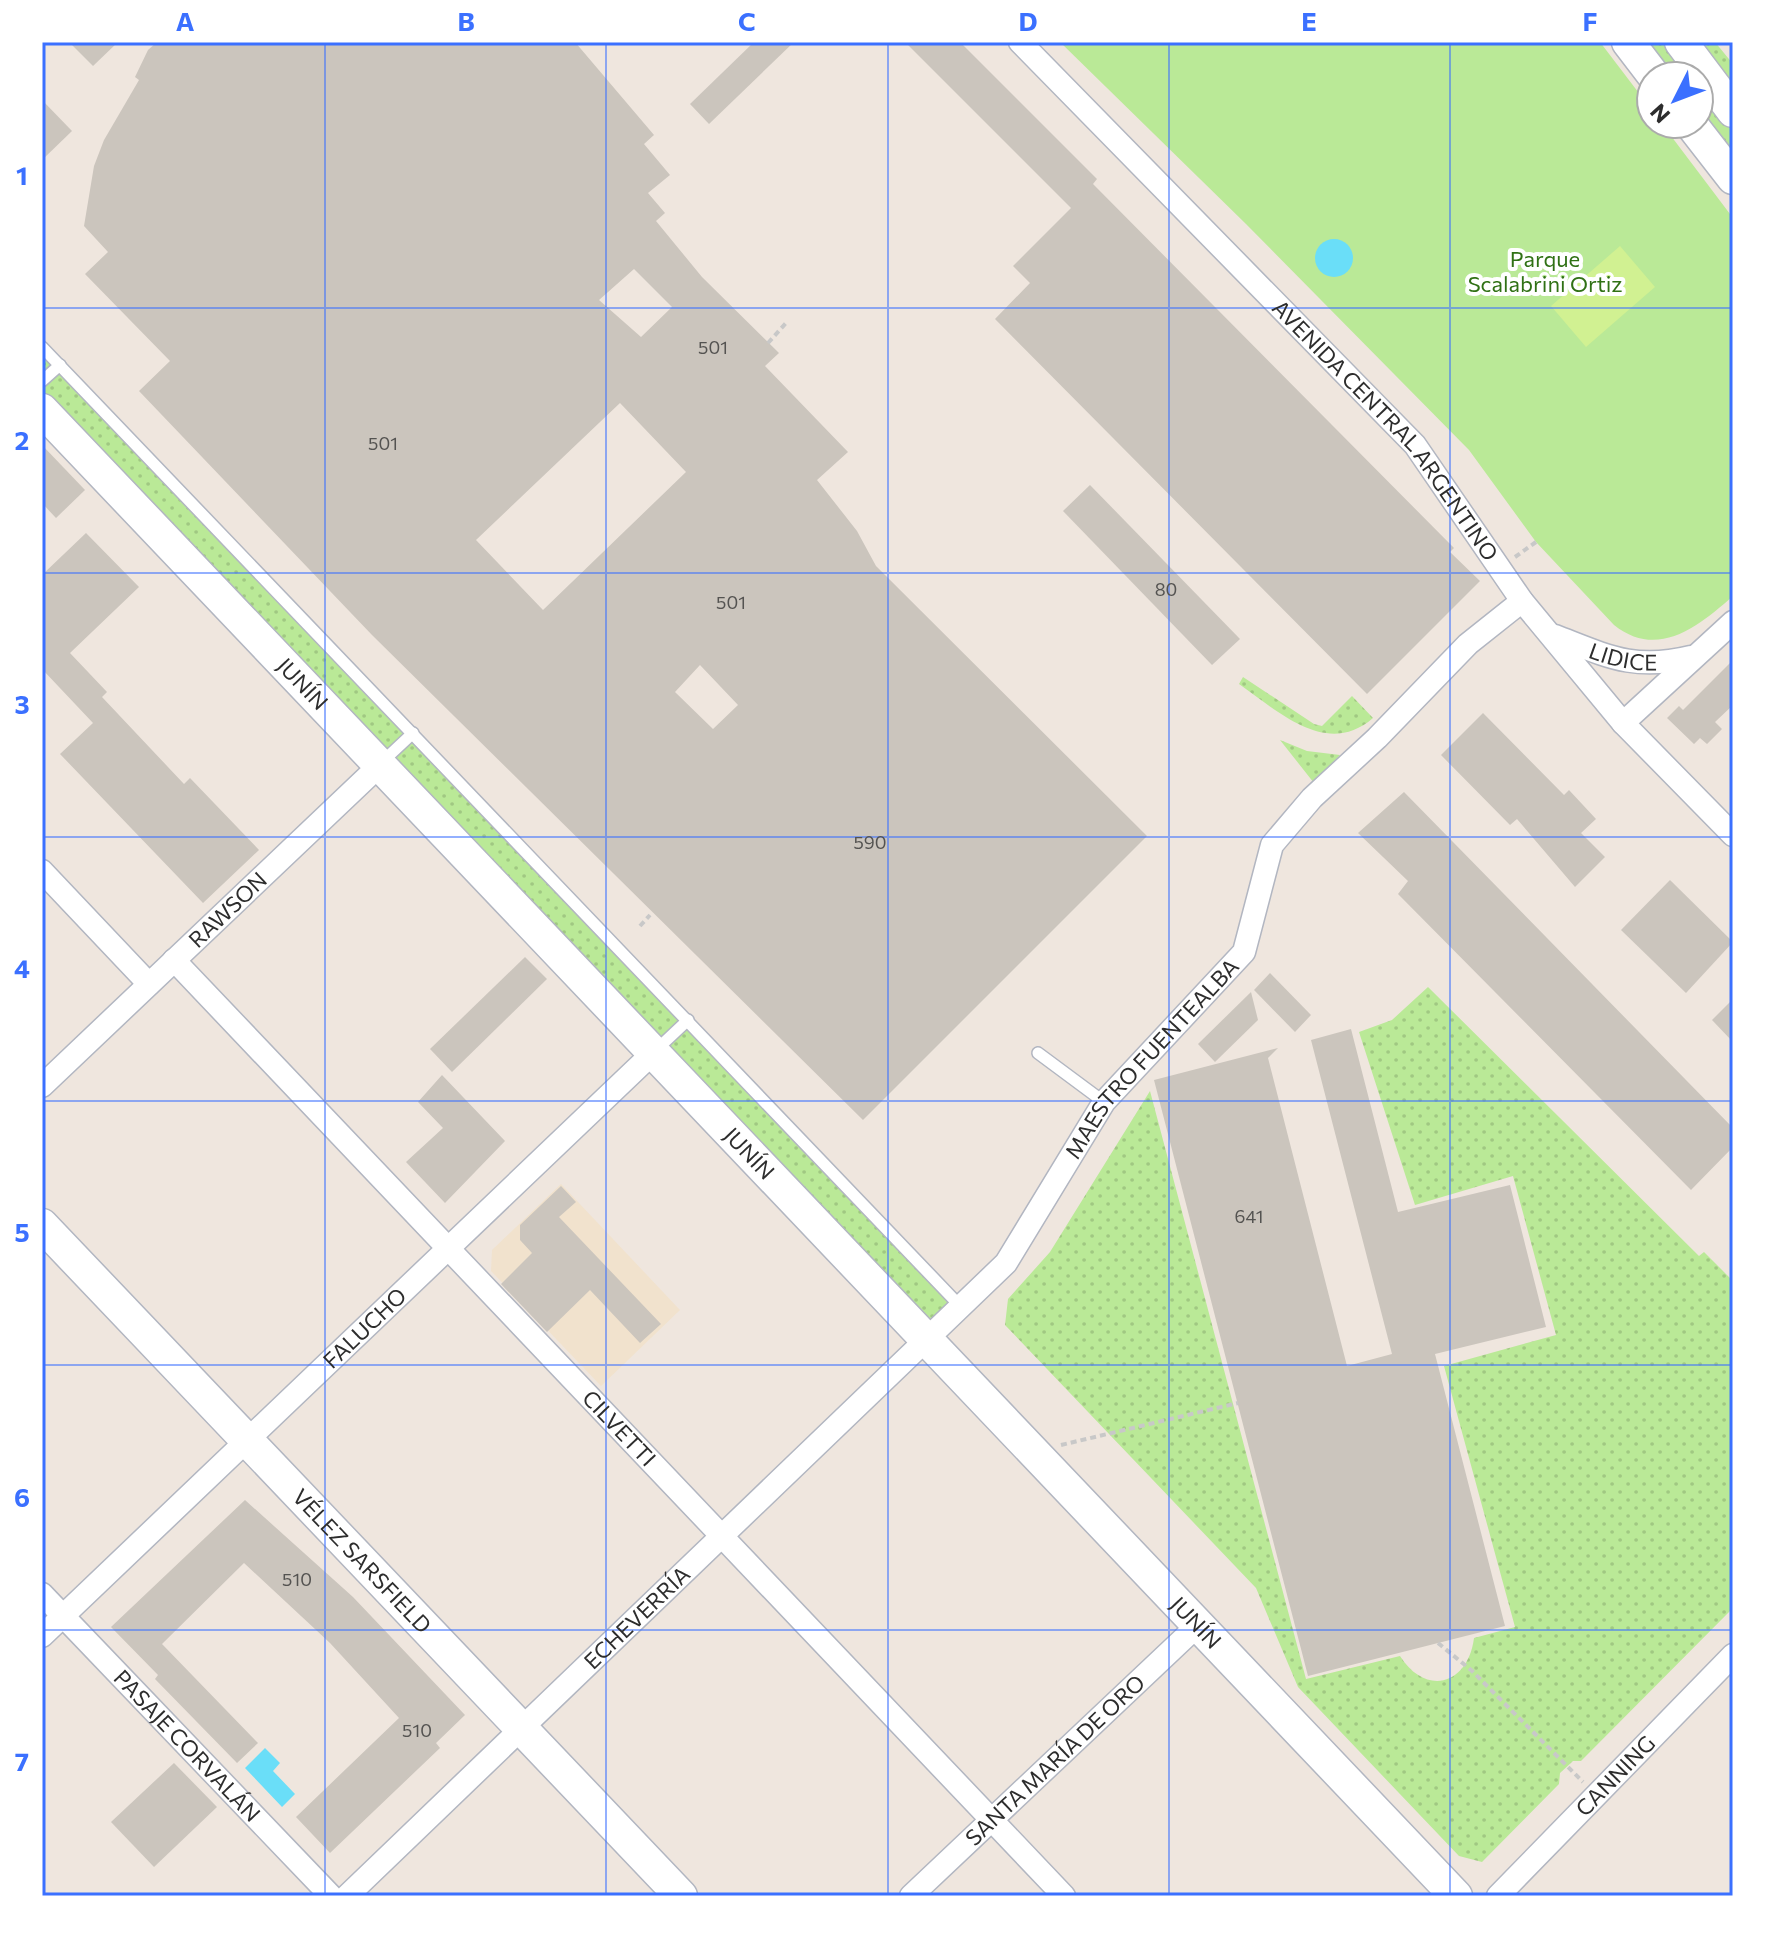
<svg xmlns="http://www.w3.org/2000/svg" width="1775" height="1938" viewBox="0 0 1775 1938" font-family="Commissioner,sans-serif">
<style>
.education{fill:#f1e2cd}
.grass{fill:url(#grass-dots)}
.park{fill:#bae997}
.pitch{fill:#d1f192}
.water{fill:#6adef8}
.building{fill:#cbc5bd;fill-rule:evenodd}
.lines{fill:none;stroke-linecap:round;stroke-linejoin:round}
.service-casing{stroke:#b2b6c1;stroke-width:14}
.minor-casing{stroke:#b2b6c1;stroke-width:25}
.secondary-casing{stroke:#b2b6c1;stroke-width:35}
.path{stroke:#c8c8c8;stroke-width:4;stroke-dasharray:6 4;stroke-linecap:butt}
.service{stroke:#fff;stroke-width:11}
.minor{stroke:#fff;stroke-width:22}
.secondary{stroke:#fff;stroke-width:32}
.grid{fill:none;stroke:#3b70ff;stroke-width:2;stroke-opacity:0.55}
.labels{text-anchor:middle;stroke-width:8;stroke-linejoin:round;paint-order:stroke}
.number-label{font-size:18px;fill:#545351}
.park-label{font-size:22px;fill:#307115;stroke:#fff}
.street-label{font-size:22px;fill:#2d2d2d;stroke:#fff}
.neatline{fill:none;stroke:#3b70ff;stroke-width:3}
.grid-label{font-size:26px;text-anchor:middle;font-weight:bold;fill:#3b70ff}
</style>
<defs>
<pattern id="grass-dots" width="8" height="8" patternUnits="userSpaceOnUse" patternTransform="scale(2)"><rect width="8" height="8" fill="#bae997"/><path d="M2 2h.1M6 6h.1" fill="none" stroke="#a0c882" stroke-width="1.8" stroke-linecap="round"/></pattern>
</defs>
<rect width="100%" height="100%" fill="#efe6de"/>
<path class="education" d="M561,1184L680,1310L601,1386L491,1271L492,1250Z"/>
<g class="grass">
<path d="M1645,42H1665L1691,76H1671Z"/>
<path d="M1697,42H1715L1733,64V88Z"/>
<path d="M1699,87L1733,131V158L1699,113Z"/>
<path d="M42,347L962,1308L929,1340L42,410Z"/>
<path d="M1243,677L1314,724L1322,726L1352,696L1373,718C1327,758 1279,712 1239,684Z"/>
<path d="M1280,740L1307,751L1340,755L1314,783Z"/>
<path d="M1428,987L1699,1256L1704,1252L1733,1281V1608L1581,1761H1573L1560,1773L1559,1784L1482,1862L1459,1856L1298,1687L1256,1588L1005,1325L1008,1299L1050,1252L1150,1091L1306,1679L1400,1656C1426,1697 1468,1685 1474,1638L1515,1627L1444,1366L1556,1335L1513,1176L1415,1205L1359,1032L1392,1020Z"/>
</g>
<path class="park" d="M1060,42H1600L1651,109V124H1662L1733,218V596C1699,626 1658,660 1614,625L1536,542L1469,450L1246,224Z"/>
<path class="pitch" d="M1620,246L1655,287L1586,347L1551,306Z"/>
<g class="water">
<circle cx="1334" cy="258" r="19"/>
<path d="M265,1748L280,1763L273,1771L295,1794L282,1807L245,1768Z"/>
</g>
<g class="building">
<path d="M69,42H118L93,66Z"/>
<path d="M157,42H575L654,135L644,144L670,175L648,193L665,213L656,221L702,277L779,353L765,366L848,452L817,480L857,531L876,566L1147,836L863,1120L372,635L139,391L170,361L85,274L108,252L84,226L94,166L104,140L139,80L135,77L148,50ZM634,269L672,307L641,337L599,300ZM620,403L686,472L543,610L476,540ZM700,665L738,705L713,729L675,692Z"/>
<path d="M754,42H794L709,124L690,104Z"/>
<path d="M905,42H960L1097,179L1093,184L1454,548L1450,552L1480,581L1367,694L995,319L1030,283L1013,266L1071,208Z"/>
<path d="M42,100L72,131L42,160Z"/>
<path d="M42,445L85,490L56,518L42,503Z"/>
<path d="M1090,485L1240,639L1212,665L1063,511Z"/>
<path d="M86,533L139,587L70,653L107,692L102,697L184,784L190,778L259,850L203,903L60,754L93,723L42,669V575Z"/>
<path d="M1733,660V705L1715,722L1722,729L1707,744L1700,738L1694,744L1667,718L1679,706L1683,710Z"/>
<path d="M1483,713L1564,795L1569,790L1596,819L1581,833L1605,857L1575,887L1517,819L1510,825L1441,755Z"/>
<path d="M1404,792L1733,1128V1147L1691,1190L1398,894L1408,881L1358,833Z"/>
<path d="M1670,880L1733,942L1686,993L1621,930Z"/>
<path d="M525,957L547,979L452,1072L430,1049Z"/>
<path d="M1270,973L1311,1015L1295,1032L1254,990Z"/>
<path d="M1251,992L1258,1020L1215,1062L1198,1044Z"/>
<path d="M1733,999V1042L1712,1020Z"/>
<path d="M1351,1029L1398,1212L1510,1185L1546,1327L1435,1354L1505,1626L1308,1676L1154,1080L1278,1048L1268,1058L1347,1366L1392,1354L1311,1040Z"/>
<path d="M442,1075L505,1141L445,1203L406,1162L443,1128L418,1102Z"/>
<path d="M561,1186L576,1202L559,1217L661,1324L640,1343L590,1290L547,1332L501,1284L532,1253L520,1240V1225Z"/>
<path d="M245,1500L353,1597L465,1715L436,1743L440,1748L330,1853L296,1817L399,1718L330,1643L244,1563L162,1644L258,1743L237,1763L155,1679L158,1675L111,1627Z"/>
<path d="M174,1763L217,1807L154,1867L111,1822Z"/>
</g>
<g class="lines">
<defs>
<g id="service">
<path d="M42,347L962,1308"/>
<path d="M42,381L60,365"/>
<path d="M381,763L413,733"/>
<path d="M654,1052L688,1020"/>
<path d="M1038,1053L1104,1102"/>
</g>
<g id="minor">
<path id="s1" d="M1020,42L1415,445L1522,601L1623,723L1733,835"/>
<path id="s2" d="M1555,636C1607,656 1634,671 1691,657"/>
<path d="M1623,723L1733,622"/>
<path d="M42,871L149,984"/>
<path id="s3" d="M174,960L1064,1896"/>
<path id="s4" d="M42,1086L381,764"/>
<path id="s5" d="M42,1594L331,1896"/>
<path id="s6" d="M42,1636L654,1052"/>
<path id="s7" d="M347,1896L1006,1263L1104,1102L1244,952L1272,845L1312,798L1377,738L1468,644L1522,601"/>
<path id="s8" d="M911,1896L1198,1625"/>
<path id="s9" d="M1498,1896L1733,1655"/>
</g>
<g id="secondary">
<path d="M1628,42L1654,76"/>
<path d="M1681,42L1733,111"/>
<path d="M1691,124L1733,178"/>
<path id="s10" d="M42,410L1456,1896"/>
<path id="s11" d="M42,1225L681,1896"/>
</g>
</defs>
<use href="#service" class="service-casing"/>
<use href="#minor" class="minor-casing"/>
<use href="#secondary" class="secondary-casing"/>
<g class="path">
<path d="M768,343L786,323"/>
<path d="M1515,557L1536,542"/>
<path d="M640,926L650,915"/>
<path d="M1061,1445L1238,1403"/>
<path d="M1438,1643L1471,1670L1583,1782"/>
</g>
<use href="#service" class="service"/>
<use href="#minor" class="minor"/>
<use href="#secondary" class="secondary"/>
</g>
<path class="grid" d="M325,42V1896M606,42V1896M888,42V1896M1169,42V1896M1450,42V1896M42,308H1733M42,573H1733M42,837H1733M42,1101H1733M42,1365H1733M42,1630H1733"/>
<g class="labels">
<g class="number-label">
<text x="713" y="354">501</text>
<text x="383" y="450">501</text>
<text x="1166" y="596">80</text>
<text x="731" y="609">501</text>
<text x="870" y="849">590</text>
<text x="1249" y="1223">641</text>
<text x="297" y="1586">510</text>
<text x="417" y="1737">510</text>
</g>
<g class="park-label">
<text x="1545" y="267">Parque<tspan x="1545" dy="25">Scalabrini Ortiz</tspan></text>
</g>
<g class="street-label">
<text dy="8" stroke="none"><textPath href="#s1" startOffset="534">AVENIDA CENTRAL ARGENTINO</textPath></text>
<text dy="8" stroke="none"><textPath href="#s2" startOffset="72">LIDICE</textPath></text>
<text dy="8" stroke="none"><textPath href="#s10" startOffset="378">JUNÍN</textPath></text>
<text dy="8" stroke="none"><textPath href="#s4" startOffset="256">RAWSON</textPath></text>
<text dy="8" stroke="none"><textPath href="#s7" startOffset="1166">MAESTRO FUENTEALBA</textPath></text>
<text dy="8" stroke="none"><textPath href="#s10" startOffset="1026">JUNÍN</textPath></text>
<text dy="8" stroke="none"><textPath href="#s6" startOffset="446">FALUCHO</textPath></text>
<text dy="8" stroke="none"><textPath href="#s3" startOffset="646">CILVETTI</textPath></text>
<text dy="8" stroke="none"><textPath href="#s11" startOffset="464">VÉLEZ SARSFIELD</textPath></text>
<text dy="8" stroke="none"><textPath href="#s7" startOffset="402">ECHEVERRÍA</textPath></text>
<text dy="8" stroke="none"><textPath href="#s10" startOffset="1674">JUNÍN</textPath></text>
<text dy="8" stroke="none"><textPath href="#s5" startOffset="210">PASAJE CORVALÁN</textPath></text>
<text dy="8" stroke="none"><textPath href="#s8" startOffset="198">SANTA MARÍA DE ORO</textPath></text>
<text dy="8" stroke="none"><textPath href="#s9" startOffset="168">CANNING</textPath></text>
</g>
</g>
<rect width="1775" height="1938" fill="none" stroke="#ffffff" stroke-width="88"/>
<g transform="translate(1675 100) rotate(228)"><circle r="38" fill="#ffffff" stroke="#ababab" stroke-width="2"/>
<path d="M0-6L14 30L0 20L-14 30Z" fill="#3b70ff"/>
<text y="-12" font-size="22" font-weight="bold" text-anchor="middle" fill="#2d2d2d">N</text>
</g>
<rect x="44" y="44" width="1687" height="1850" class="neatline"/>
<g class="grid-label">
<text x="185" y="31">A</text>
<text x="466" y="31">B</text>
<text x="747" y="31">C</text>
<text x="1028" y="31">D</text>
<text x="1309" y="31">E</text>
<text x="1590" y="31">F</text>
<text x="22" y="185">1</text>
<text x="22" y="450">2</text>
<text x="22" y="714">3</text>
<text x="22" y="978">4</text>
<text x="22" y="1242">5</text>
<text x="22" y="1507">6</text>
<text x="22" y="1771">7</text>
</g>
</svg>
